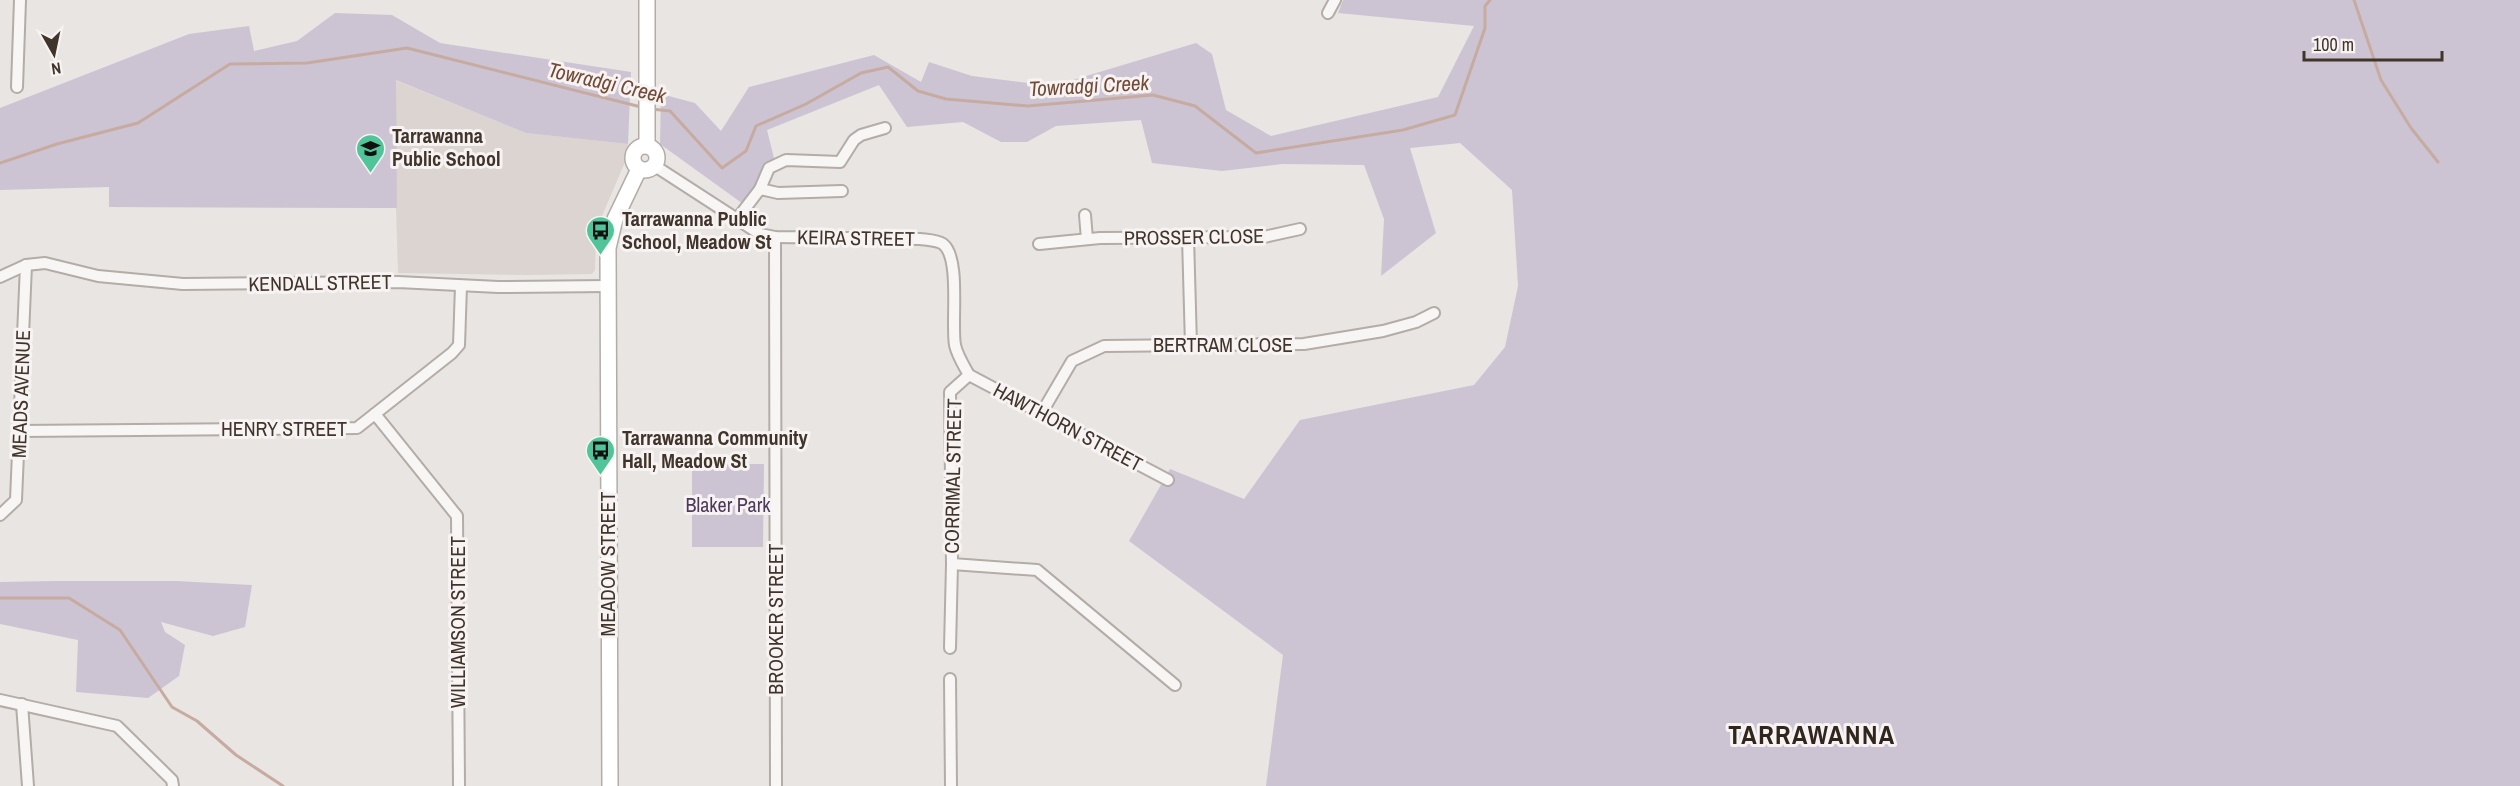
<svg xmlns="http://www.w3.org/2000/svg" width="2520" height="786" viewBox="0 0 2520 786" font-family="'Archivo Narrow',sans-serif">
<style>
.built{fill:#dbd4d0}
.green{fill:#ccc4d3}
.lines{fill:none;stroke-linecap:round;stroke-linejoin:round}
.stream{stroke:#c7aba0;stroke-width:3}
.street-casing{stroke:#b3aca7;stroke-width:14}
.secondary-casing{stroke:#b3aca7;stroke-width:18}
.street{stroke:#f8f6f5;stroke-width:10}
.secondary{stroke:#fff;stroke-width:15}
.labels{text-anchor:middle;stroke-width:6;stroke-linejoin:round;paint-order:stroke}
.poi-label{font-size:20px;font-weight:bold;fill:#40342b;stroke:#f7f3f2;text-anchor:start}
.street-label{font-size:20px;fill:#40342b;stroke:#f7f3f2}
.park-label{font-size:20px;fill:#4d3a5b;stroke:#f7f3f2}
.water-label{font-size:21px;font-style:italic;fill:#714b38;stroke:#f7f3f2}
.district-label{font-size:26px;font-weight:bold;letter-spacing:1.5px;fill:#31261d;stroke:#f7f3f2}
</style>
<rect width="100%" height="100%" fill="#e9e5e2"/>
<path class="built" d="M395,80L526,133L628,144L625,162L596,230L595,270L592,274L527,275L398,273L396,208L109,207Z"/>
<g class="green">
<path d="M1343,0H2520V786H1266L1283,655L1129,541L1170,469L1244,499L1300,420L1474,385L1505,347L1518,286L1512,190L1460,143L1410,148L1436,233L1381,276L1384,219L1364,165L1282,164L1222,171L1152,163L1141,120L1056,126L1027,142H1001L963,122L907,127L879,85L767,130L775,162L746,206L660,144L661,94L695,103L721,131L749,87L874,55L921,82L929,62L972,76L1053,86L1196,43L1212,54L1226,110L1271,136L1438,97L1474,26L1338,13Z"/>
<path d="M335,13L392,15L440,43L631,72L628,144L526,133L396,80L397,208L109,207V187L0,190V108L189,34L249,26L254,51L297,41Z"/>
<path d="M692,464H764L763,547H692Z"/>
<path d="M54,581H176L252,585L245,627L213,636L161,622L165,632L185,645L179,676L148,698L76,692L78,640L0,624V582Z"/>
</g>
<g class="lines">
<g class="stream">
<path d="M2354,0L2381,80L2411,128L2438,162"/>
<path d="M651,109L670,111L722,168L746,151L756,126L806,104L861,73L888,67L918,91L946,99L1028,106L1153,95L1195,106L1256,153L1403,130L1455,115L1485,28V6L1490,0"/>
<path d="M0,163L57,144L138,123L230,64L307,63L407,48L641,107"/>
<path d="M0,598H69L120,630L172,707L197,721L236,755L283,786"/>
</g>
<defs>
<g id="street">
<path d="M1328,13L1335,0"/>
<path d="M17,87L20,0"/>
<path d="M655,166L760,234L775,237L920,239C928,240 937,240 943,244C961,258 951,323 955,345C957,355 964,366 969,375L950,392L952,564L950,648"/>
<path d="M760,189L778,193L842,191"/>
<path d="M1085,215L1087,239"/>
<path d="M737,219L760,189L769,168L786,160L840,162L854,140L861,135L885,128"/>
<path d="M775,237L776,786"/>
<path d="M1188,237L1191,345"/>
<path d="M1039,244L1100,238L1264,237L1300,229"/>
<path d="M0,277L26,265L45,263L98,276L183,284L398,282L498,287L608,286"/>
<path d="M969,375L1168,480"/>
<path d="M375,414L457,516L459,786"/>
<path d="M1041,414L1072,361L1104,346L1304,344L1383,331L1416,322L1434,313"/>
<path d="M19,431L357,428L452,353L459,345L461,286"/>
<path d="M0,515L16,500L26,265"/>
<path d="M952,564L1037,570L1175,685"/>
<path d="M950,679L951,786"/>
<path d="M0,700L117,726L172,780L173,786"/>
<path d="M22,704L28,786"/>
</g>
<g id="secondary">
<path d="M647,0V146"/>
<circle cx="645" cy="158" r="12"/>
<path d="M610,786L608,248L615,219L639,169"/>
</g>
</defs>
<use href="#street" class="street-casing"/>
<use href="#secondary" class="secondary-casing"/>
<use href="#street" class="street"/>
<use href="#secondary" class="secondary"/>
</g>
<defs>
<symbol id="school-pin" viewBox="-11 -11 22 30"><path d="M0 17L-7.5 6A9.5 9.5 0 1 1 7.5 6Z" fill="#51c599" stroke="#f7f3f2"/><path d="M0-5L7-2L0 1L-7-2ZM-4 1L0 2.5L4 1V4Q0 6-4 4Z" fill="#111"/></symbol>
<symbol id="bus-pin" viewBox="-11 -11 22 30"><path d="M0 17L-7.5 6A9.5 9.5 0 1 1 7.5 6Z" fill="#51c599" stroke="#f7f3f2"/><path d="M-5-6H5V4H4V6H2V4H-2V6H-4V4H-5ZM-3.5-4V0h7V-4ZM-3.5 1.2v1.5H-2V1.2ZM2 1.2v1.5H3.5V1.2Z" fill="#111"/></symbol>
</defs>
<g fill-rule="evenodd">
<use href="#school-pin" x="354" y="132" width="33" height="45"/>
<use href="#bus-pin" x="584" y="214" width="33" height="45"/>
<use href="#bus-pin" x="584" y="434" width="33" height="45"/>
</g>
<g class="labels">
<g class="poi-label">
<text x="392" y="143">Tarrawanna<tspan x="392" dy="23">Public School</tspan></text>
<text x="622" y="226">Tarrawanna Public<tspan x="622" dy="23">School, Meadow St</tspan></text>
<text x="622" y="445">Tarrawanna Community<tspan x="622" dy="23">Hall, Meadow St</tspan></text>
</g>
<g class="street-label">
<text transform="translate(1194 237) rotate(-1)" y="7">PROSSER CLOSE</text>
<text transform="translate(856 238) rotate(1)" y="7">KEIRA STREET</text>
<text transform="translate(320 283) rotate(-1)" y="7">KENDALL STREET</text>
<text x="1223" y="352">BERTRAM CLOSE</text>
<text transform="translate(21 394) rotate(-88)" y="7">MEADS AVENUE</text>
<text transform="translate(1068 427) rotate(28)" y="7">HAWTHORN STREET</text>
<text x="284" y="436">HENRY STREET</text>
<text transform="translate(953 476) rotate(-89)" y="7">CORRIMAL STREET</text>
<text transform="translate(608 564) rotate(-90)" y="7">MEADOW STREET</text>
<text transform="translate(776 619) rotate(-90)" y="7">BROOKER STREET</text>
<text transform="translate(458 622) rotate(-90)" y="7">WILLIAMSON STREET</text>
</g>
<g class="park-label">
<text x="728" y="512">Blaker Park</text>
</g>
<g class="water-label">
<text transform="translate(607 83) rotate(13)" y="7">Towradgi Creek</text>
<text transform="translate(1089 86) rotate(-3)" y="7">Towradgi Creek</text>
</g>
<g class="district-label">
<text x="1812" y="744">TARRAWANNA</text>
</g>
</g>
<g transform="translate(54 54) rotate(171)" stroke="#f7f3f2" stroke-width="4.5" paint-order="stroke">
<path d="M0-4.5L10 22L0 15L-10 22Z" fill="#40342b"/>
<text y="-9" font-size="16" font-weight="bold" text-anchor="middle" fill="#40342b">N</text>
</g>
<path d="M2304 51v9h138v-9" fill="none" stroke="#40342b" stroke-width="3"/>
<text x="2313" y="51" font-size="18" fill="#40342b" stroke="#f7f3f2" stroke-width="4.5" paint-order="stroke">100 m</text>
</svg>
